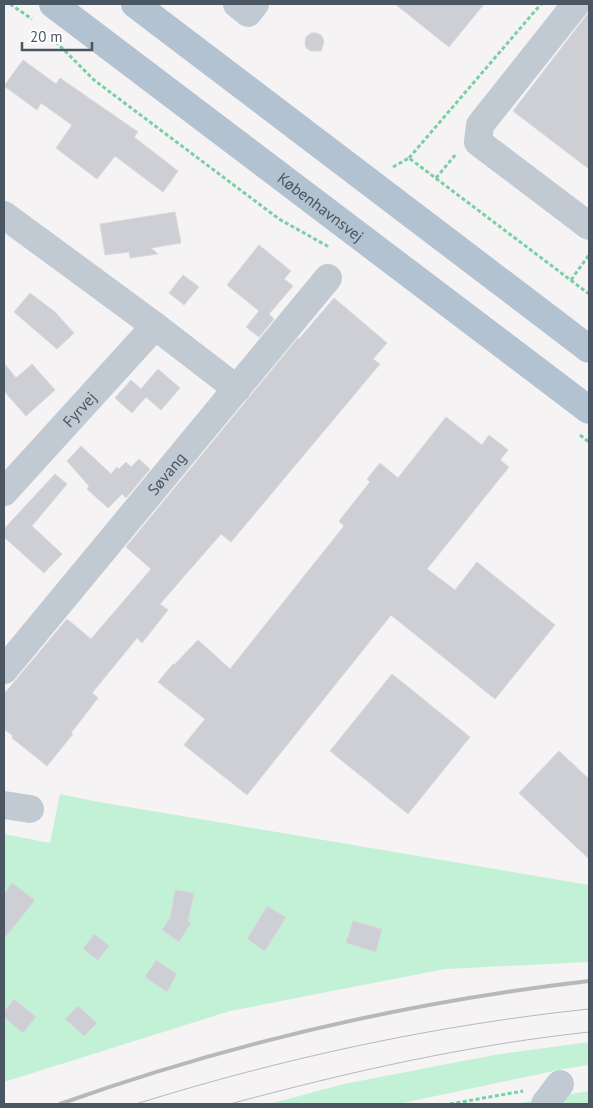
<svg xmlns="http://www.w3.org/2000/svg" width="593" height="1108" viewBox="0 0 593 1108" font-family="'PT Sans',sans-serif">
<style>
.green{fill:#c3f1d5}
.building{fill:#cdcfd5;stroke:#d7d9de}
.lines{fill:none;stroke-linecap:round;stroke-linejoin:round}
.path{stroke:#7ad0a6;stroke-width:3;stroke-dasharray:4 2.5;stroke-linecap:butt}
.minor{stroke:#c1cad2;stroke-width:28}
.major{stroke:#b3c2d1;stroke-width:28}
.tram{stroke:#b5b8bd;stroke-width:1}
.rail{stroke:#b5b8bd;stroke-width:4}
.labels{text-anchor:middle;stroke-width:4.5;stroke-linejoin:round;paint-order:stroke}
.street-label{font-size:16px;fill:#4a5661;stroke:#fff}
</style>
<rect width="100%" height="100%" fill="#f5f3f3"/>
<g class="green">
<path d="M60,794L93,801L589,885V962L445,969L230,1011L4,1082V834L50,843Z"/>
<path d="M589,1042V1065L563,1069L398,1104H269L344,1084L494,1055Z"/>
<path d="M589,1091V1104H514Z"/>
</g>
<g class="building">
<path d="M395,4H484L449,47Z"/>
<path d="M589,12V169L513,111Z"/>
<path d="M311,33H317L322,36L324,42L321,51H311L306,48L305,43L306,37Z"/>
<path d="M23,60L56,84L60,78L138,132L134,137L178,171L163,192L115,156L97,179L56,148L72,125L41,103L37,110L4,86Z"/>
<path d="M175,212L181,243L151,248L158,254L130,258L129,252L105,255L100,224Z"/>
<path d="M259,245L291,271L284,279L293,286L269,314L274,319L259,337L246,327L259,311L227,285Z"/>
<path d="M183,275L199,287L184,305L169,293Z"/>
<path d="M30,293L55,312L74,333L57,349L14,312Z"/>
<path d="M334,298L387,343L373,359L380,364L231,542L221,534L160,604L168,610L142,643L137,638L92,693L98,698L71,733L73,734L47,766L12,738L13,736L4,729V694L67,619L91,639L151,569L126,547L298,338L299,339Z"/>
<path d="M4,363L16,378L32,364L55,390L26,416L4,391Z"/>
<path d="M158,369L180,388L161,410L146,397L132,413L115,398L131,380L141,389Z"/>
<path d="M446,417L482,445L489,435L508,450L500,460L509,467L427,569L455,590L477,562L555,625L495,699L391,615L247,795L184,745L205,719L158,682L173,664L174,665L198,640L230,669L344,526L339,521L370,482L367,479L380,463L398,478Z"/>
<path d="M81,446L111,474L117,467L119,469L126,462L131,467L139,459L150,469L126,498L122,494L108,508L87,489L89,486L67,461Z"/>
<path d="M55,474L67,484L32,526L62,554L44,573L4,537V529Z"/>
<path d="M392,674L470,737L408,814L330,751Z"/>
<path d="M559,751L589,779V859L519,793Z"/>
<path d="M12,883L35,900L4,939V894Z"/>
<path d="M175,890L194,893L188,921L191,923L179,942L162,930L170,918Z"/>
<path d="M267,906L286,917L265,951L247,939Z"/>
<path d="M353,921L382,929L376,952L346,943Z"/>
<path d="M94,934L109,946L98,960L83,949Z"/>
<path d="M156,960L177,974L167,992L145,977Z"/>
<path d="M14,999L36,1017L23,1033L4,1017V1012Z"/>
<path d="M78,1006L97,1023L84,1036L65,1019Z"/>
</g>
<g class="lines">
<g class="path">
<path d="M10,4L32,19"/>
<path d="M51,37L94,80L279,219L329,247"/>
<path d="M409,158L541,4"/>
<path d="M393,167L409,158L589,294"/>
<path d="M436,178L456,154"/>
<path d="M571,280L589,255"/>
<path d="M580,435L589,442"/>
<path d="M450,1104L523,1091"/>
</g>
<g class="minor">
<path d="M237,4L248,13L255,4"/>
<path d="M576,4L480,125L478,142L589,226"/>
<path d="M4,215L155,326L237,389"/>
<path id="s1" d="M4,492L155,326"/>
<path id="s2" d="M4,670L328,278"/>
<path d="M4,805L30,809"/>
<path d="M545,1104L560,1084"/>
</g>
<g class="major">
<path id="s3" d="M53,4L589,410"/>
<path d="M135,4L589,349"/>
</g>
<g class="tram">
<path d="M136,1104C283,1058 436,1025 589,1009"/>
<path d="M230,1104C348,1072 468,1045 589,1032"/>
</g>
<path class="rail" d="M60,1104C231,1043 409,1002 589,981"/>
</g>
<g class="labels">
<g class="street-label">
<text dy="6" stroke="none"><textPath href="#s3" startOffset="336">Københavnsvej</textPath></text>
<text dy="6" stroke="none"><textPath href="#s1" startOffset="112">Fyrvej</textPath></text>
<text dy="6" stroke="none"><textPath href="#s2" startOffset="255">Søvang</textPath></text>
</g>
</g>
<rect width="593" height="1108" fill="none" stroke="#4a5661" stroke-width="10"/>
<path d="M22 42v8h70v-8" fill="none" stroke="#4a5661" stroke-width="2.5"/>
<text x="30" y="42" font-size="15" fill="#4a5661" stroke="#ffffff" stroke-width="4" paint-order="stroke">20 m</text>
</svg>
